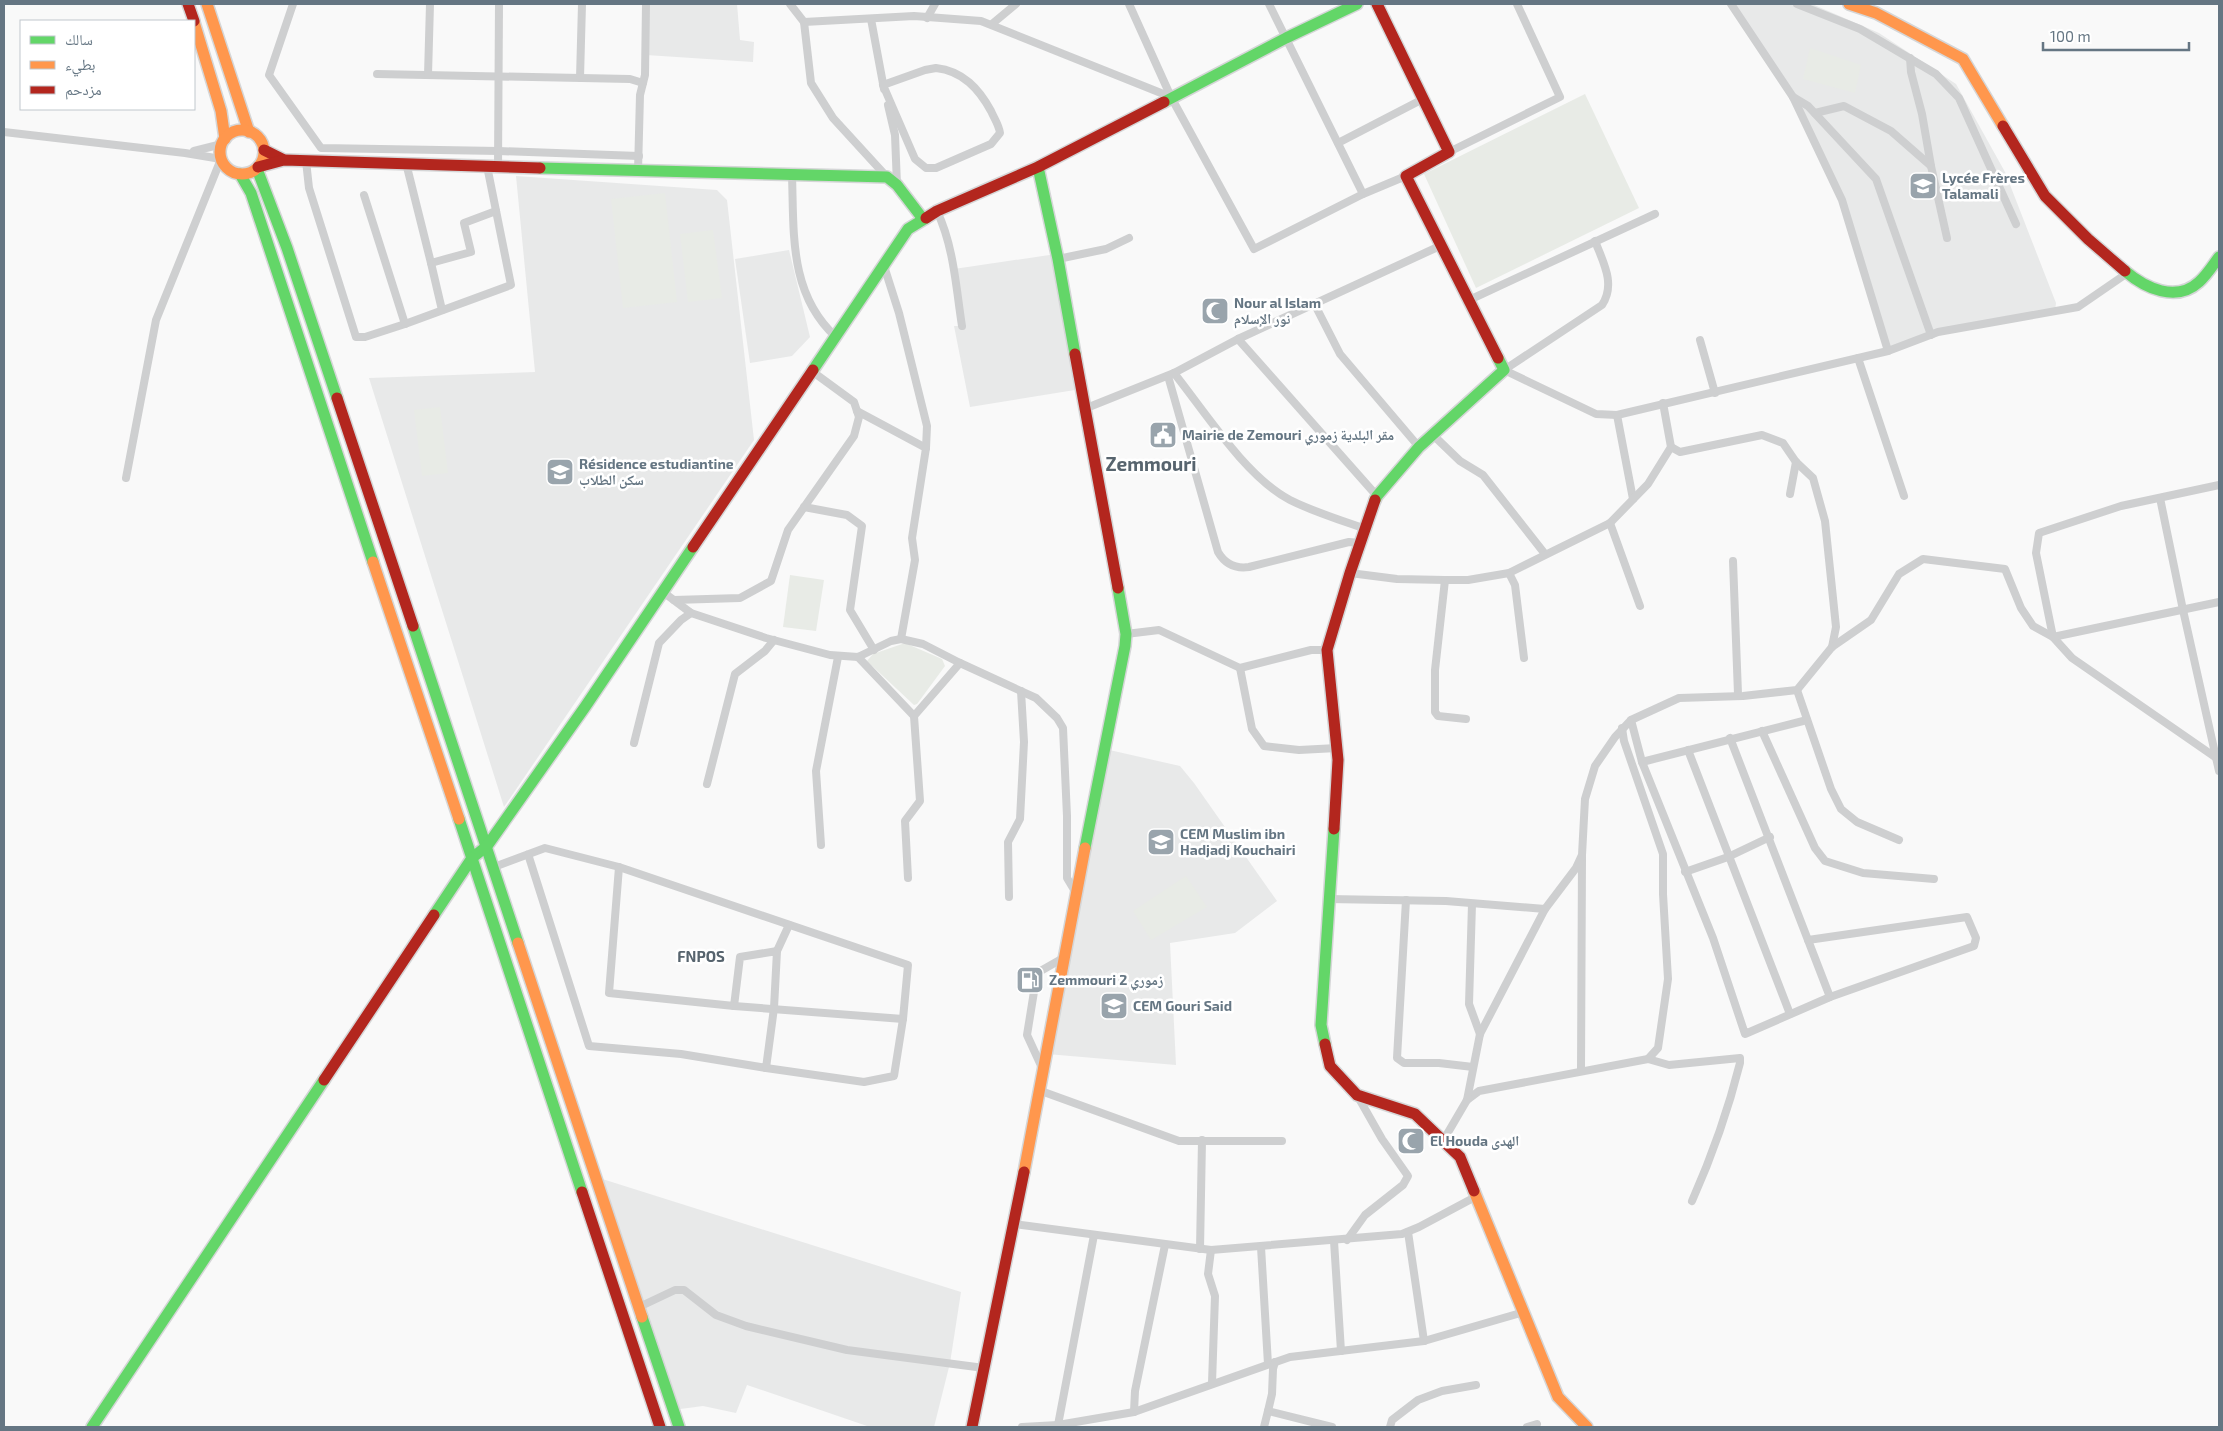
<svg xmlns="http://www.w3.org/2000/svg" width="2223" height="1431" viewBox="0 0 2223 1431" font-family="'Exo 2','Noto Naskh Arabic',sans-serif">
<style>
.built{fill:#e8e9e9}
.green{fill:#e8ebe6}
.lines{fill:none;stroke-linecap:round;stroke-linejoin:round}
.fast-casing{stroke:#d5d6d7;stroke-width:14}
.slow-casing{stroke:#d5d6d7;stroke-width:14}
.jam-casing{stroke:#d5d6d7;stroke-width:14}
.street{stroke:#cecfd0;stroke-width:8}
.fast{stroke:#63d668;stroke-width:11}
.slow{stroke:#ff974d;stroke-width:11}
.jam{stroke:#b3261e;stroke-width:11}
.labels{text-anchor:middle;stroke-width:5;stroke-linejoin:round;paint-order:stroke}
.poi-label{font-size:14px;font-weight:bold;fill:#657683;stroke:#fff;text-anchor:start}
.neighbourhood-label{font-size:15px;font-weight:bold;fill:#57646e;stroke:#fff}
.district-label{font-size:19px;font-weight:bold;fill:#57646e;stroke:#fff}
</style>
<rect width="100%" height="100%" fill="#f9f9f9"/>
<g class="built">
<path d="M646,4H737L740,40L754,42L753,62L646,55Z"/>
<path d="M1731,4H1812L1879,33L1956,84L2005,172L2056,303L2055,311L1938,332L1888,351L1842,199L1793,97Z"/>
<path d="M516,176L717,190L727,200L754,440L504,807L369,378L535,372Z"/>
<path d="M789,250L810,337L792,356L750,363L735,259Z"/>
<path d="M1056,254L1081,389L970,407L954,326H961L954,269Z"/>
<path d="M1105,749L1180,766L1194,783L1277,901L1235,933L1170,943L1176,1065L1047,1054Z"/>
<path d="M596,1177L961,1292L950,1363L934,1427H870L747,1385L736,1413L703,1406L673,1410Z"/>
</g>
<g class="green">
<path d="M1810,48L1861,65L1855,93L1803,79Z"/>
<path d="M1585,94L1639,208L1476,288L1424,174Z"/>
<path d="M665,193L677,302L623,308L611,199Z"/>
<path d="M713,230L722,298L688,302L680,234Z"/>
<path d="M440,407L448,473L422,476L414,410Z"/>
<path d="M790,575L824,580L816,631L783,627Z"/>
<path d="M905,643L942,659L945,666L917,704L914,705L867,661L873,654Z"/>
<path d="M1186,876L1207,907L1151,940L1133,911Z"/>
</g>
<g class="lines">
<defs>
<g id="fast">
<path d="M1164,102L1286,38L1357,4"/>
<path d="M1038,167L1058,259L1075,354"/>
<path d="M540,168L887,177L897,185L923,219"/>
<path d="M257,169L287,248L337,398"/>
<path d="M240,174L251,193L373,562"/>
<path d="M2125,271C2145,288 2176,303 2199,282C2207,275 2213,265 2219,257"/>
<path d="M813,370L908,229L926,218"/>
<path d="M1375,500L1377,496L1419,447L1504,370L1498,358"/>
<path d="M413,626L518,943"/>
<path d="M459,819L582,1192"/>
<path d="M1085,848L1125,646L1126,634L1118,588"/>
<path d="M472,858L487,846L585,707L693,547"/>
<path d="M434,915L472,858"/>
<path d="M1325,1044L1321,1025L1334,829"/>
<path d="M642,1317L679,1427"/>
<path d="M92,1427L324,1080"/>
</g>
<g id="slow">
<path d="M207,4L249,132"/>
<path d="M1849,4L1876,13L1963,59L2003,126"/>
<path d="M194,22L221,111L225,139"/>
<circle cx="242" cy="152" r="22"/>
<path d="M373,562L459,819"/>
<path d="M518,943L642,1317"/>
<path d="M1024,1172L1085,848"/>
<path d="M1474,1191L1558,1397L1587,1427"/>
</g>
<g id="jam">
<path d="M188,4L194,21"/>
<path d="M1377,4L1449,152L1406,176L1498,358"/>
<path d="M2003,126L2045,196L2088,239L2125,271"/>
<path d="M264,150L282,159"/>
<path d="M258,167L284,160L540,168"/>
<path d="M926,218L937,211L1038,167L1164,102"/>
<path d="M1075,354L1118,588"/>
<path d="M337,398L413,626"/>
<path d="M693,547L813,370"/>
<path d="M1334,829L1338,760L1327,650L1350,573L1375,500"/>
<path d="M1325,1044L1330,1066L1357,1095L1415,1114L1460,1157L1474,1191"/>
<path d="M324,1080L434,915"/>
<path d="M582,1192L660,1427"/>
<path d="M972,1427L1024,1172"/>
</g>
</defs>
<use href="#fast" class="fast-casing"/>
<use href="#slow" class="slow-casing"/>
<use href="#jam" class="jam-casing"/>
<g class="street">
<path d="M293,4L269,75L321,148L499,151L639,156"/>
<path d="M790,4L804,22L811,83L833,118L887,177"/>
<path d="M1129,4L1171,97"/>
<path d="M1269,4L1363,194"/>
<path d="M1731,4L1793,97L1842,200L1888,351"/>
<path d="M1797,4L1860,29L1936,74L1959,98L2016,224"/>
<path d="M927,18L935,4"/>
<path d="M871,19L884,89"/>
<path d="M804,22L914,16L981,21L1171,97L1254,249L1363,194L1406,176"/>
<path d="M992,24L1016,4"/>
<path d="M1910,58L1911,72L1922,114L1931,166"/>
<path d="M936,68C963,71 979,89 991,111C994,118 999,125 1000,133L991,144L936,168H926L915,159L883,85L925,70Z"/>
<path d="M377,74L630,79L643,83"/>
<path d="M428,75L430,4"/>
<path d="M580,78L582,4"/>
<path d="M1793,97L1808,106L1876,179L1931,335"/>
<path d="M888,105L895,135L897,185"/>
<path d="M1815,113L1844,106L1891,131L1931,166L1947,238"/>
<path d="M4,132L185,153L221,159L156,320L126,478"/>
<path d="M1338,143L1423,99"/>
<path d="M194,151L222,144"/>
<path d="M1449,152L1560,97L1517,4"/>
<path d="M306,161L309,188L356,337H365L405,324L511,285L487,166"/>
<path d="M406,163L431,263"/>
<path d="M498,166L499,4"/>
<path d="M638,171L640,95L645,75L646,4"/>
<path d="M792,175C794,234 789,294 836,337"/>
<path d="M364,195L405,324"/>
<path d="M937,211C954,247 956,288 962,326"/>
<path d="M1595,241C1603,262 1616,284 1602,305L1504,370L1596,414L1617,415L1888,351L1938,332L2078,307L2126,274"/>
<path d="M1058,259L1106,249L1129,238"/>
<path d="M884,266L899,313L927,426L926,448"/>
<path d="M1467,301L1655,214"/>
<path d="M1315,305L1340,354L1419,447"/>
<path d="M442,310L431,263L471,252L464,223L496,211"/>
<path d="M1238,339L1377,496"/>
<path d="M1700,340L1715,393"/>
<path d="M1858,358L1904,496"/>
<path d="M1174,373C1205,412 1246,477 1290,500C1314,512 1340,520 1366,529"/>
<path d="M1168,376L1218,552C1225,564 1235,569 1249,567L1349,542L1360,543"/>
<path d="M1084,409L1174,373L1238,339L1440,246"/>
<path d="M857,411L926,448L912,538L915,560L901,639"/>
<path d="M1617,415L1633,499"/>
<path d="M1433,435L1460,461L1483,475L1545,554"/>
<path d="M1671,447L1680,452L1762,435L1783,443L1796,462L1813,478L1825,521L1836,627L1832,647"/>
<path d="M2219,485L2121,506L2039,533L2036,553L2053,637L2072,658L2215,757L2219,754"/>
<path d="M1790,494L1796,462"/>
<path d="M2160,498L2183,610L2219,771"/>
<path d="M804,507L847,515L862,526L850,610L874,650"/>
<path d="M1610,523L1640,606"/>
<path d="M1733,561L1738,694"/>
<path d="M1350,573L1397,579L1445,580H1468L1509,573L1610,523L1648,484L1671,447L1663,403"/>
<path d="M1509,573L1515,585L1524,658"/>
<path d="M1445,580L1435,670V712L1438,716L1466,719"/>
<path d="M663,592L691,613L766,638L830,655L858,657L891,641L901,639L923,644L960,663L1036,698L1057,718L1063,728L1067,816V878L1076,893"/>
<path d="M674,600L740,598L771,581L788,530L854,436L859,417L854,402L813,372"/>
<path d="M1126,634L1159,630L1240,668L1311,650H1327"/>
<path d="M858,657L914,716L920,801L905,821L908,878"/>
<path d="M1240,668L1252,729L1264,746L1299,750L1337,748"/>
<path d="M1797,690L1831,789L1841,809L1857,822L1899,840"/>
<path d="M914,716L960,663"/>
<path d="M1631,720L1642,762L1713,938L1745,1034L1830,997L1974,946L1976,938L1967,917L1808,940"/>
<path d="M1762,731L1815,848L1825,861L1863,873L1934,879"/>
<path d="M1730,738L1830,997"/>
<path d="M634,743L659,643L681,620L691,613"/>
<path d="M1688,750L1790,1014"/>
<path d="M1642,762L1807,720"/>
<path d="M707,784L735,674L765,651L774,640"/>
<path d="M821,845L816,771L838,657"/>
<path d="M494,867L545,848L619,867L609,993L734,1006L740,957L777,951L774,1008L766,1068L681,1054L589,1046L528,854"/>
<path d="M619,867L908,965L903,1019L734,1006"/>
<path d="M1685,872L1728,857L1770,837"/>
<path d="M1009,897L1008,842L1020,819L1024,742L1021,691"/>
<path d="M1328,899L1446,901L1545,909"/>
<path d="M1406,900L1397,1058L1404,1063H1439L1473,1067"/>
<path d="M1472,904L1469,1004L1480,1034"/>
<path d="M777,951L789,925"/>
<path d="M1648,1059L1669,1065L1740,1058V1063C1728,1111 1712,1156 1692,1201"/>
<path d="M766,1068L864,1082L894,1076L903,1019"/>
<path d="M1581,1071L1582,857"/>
<path d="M1044,1072L1027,1035L1037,973L1065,957"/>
<path d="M1041,1091L1179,1141H1282"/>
<path d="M1467,1100L1479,1091L1648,1059L1658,1048L1668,979L1663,894V854L1624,741L1622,728"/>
<path d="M1443,1141L1467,1100L1480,1034L1545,909L1576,868L1582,855L1585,799L1595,766L1615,737L1631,720L1679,698L1743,696L1797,690L1832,647L1871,620L1899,574L1923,559L2005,569L2021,608L2033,626L2053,637L2219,602"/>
<path d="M1014,1224L1211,1250L1402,1234L1419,1227L1477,1196"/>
<path d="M1408,1232L1424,1341"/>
<path d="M1094,1235L1058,1425L1134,1412L1290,1357L1424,1341L1524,1312"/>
<path d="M1347,1240L1365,1215L1403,1185L1408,1176L1382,1139L1357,1095"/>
<path d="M1334,1241L1341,1351"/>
<path d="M1261,1247L1268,1364"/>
<path d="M1200,1249L1202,1140"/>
<path d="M1211,1250L1208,1274L1215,1296L1212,1383"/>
<path d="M639,1307L675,1290H684L716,1315L746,1326L847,1350L984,1368"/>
<path d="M1268,1411L1272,1394L1273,1369L1275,1362"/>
<path d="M1134,1412L1135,1391L1165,1245"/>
<path d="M1022,1427L1058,1425"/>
<path d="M1264,1427L1268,1411L1332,1427"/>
<path d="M1390,1427L1392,1420L1418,1400L1442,1391L1476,1385"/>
<path d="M1527,1427L1537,1424"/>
</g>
<use href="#fast" class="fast"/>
<use href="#slow" class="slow"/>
<use href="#jam" class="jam"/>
</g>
<defs>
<symbol id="school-square" viewBox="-11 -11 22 22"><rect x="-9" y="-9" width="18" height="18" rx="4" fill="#99a4ac" stroke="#fff"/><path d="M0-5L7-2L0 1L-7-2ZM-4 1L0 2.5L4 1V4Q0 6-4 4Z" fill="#fff"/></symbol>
<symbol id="mosque-square" viewBox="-11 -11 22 22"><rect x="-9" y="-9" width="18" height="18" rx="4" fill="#99a4ac" stroke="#fff"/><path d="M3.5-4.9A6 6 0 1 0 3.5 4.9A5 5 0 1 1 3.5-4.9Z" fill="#fff"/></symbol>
<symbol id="civic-square" viewBox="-11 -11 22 22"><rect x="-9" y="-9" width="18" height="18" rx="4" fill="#99a4ac" stroke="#fff"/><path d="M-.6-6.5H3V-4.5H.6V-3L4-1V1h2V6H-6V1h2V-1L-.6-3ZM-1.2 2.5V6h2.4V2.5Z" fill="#fff"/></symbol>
<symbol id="fuel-square" viewBox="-11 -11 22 22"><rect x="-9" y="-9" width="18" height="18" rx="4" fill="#99a4ac" stroke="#fff"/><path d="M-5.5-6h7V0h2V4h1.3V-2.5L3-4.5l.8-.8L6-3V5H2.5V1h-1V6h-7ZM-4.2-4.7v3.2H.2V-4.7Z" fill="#fff"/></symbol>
</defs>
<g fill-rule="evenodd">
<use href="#school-square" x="1907" y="170" width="32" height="32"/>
<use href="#mosque-square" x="1199" y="295" width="32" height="32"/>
<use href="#civic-square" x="1147" y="419" width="32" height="32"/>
<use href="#school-square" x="544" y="456" width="32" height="32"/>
<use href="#school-square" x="1145" y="826" width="32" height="32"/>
<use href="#fuel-square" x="1014" y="964" width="32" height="32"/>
<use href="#school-square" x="1098" y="990" width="32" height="32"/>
<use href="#mosque-square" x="1395" y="1125" width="32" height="32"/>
</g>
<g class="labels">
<g class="poi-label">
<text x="1942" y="183">Lycée Frères<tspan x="1942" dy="16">Talamali</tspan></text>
<text x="1234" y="308">Nour al Islam<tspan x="1234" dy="16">نور الإسلام</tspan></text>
<text x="1182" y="440">Mairie de Zemouri مقر البلدية زموري</text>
<text x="579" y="469">Résidence estudiantine<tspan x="579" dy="16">سكن الطلاب</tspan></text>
<text x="1180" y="839">CEM Muslim ibn<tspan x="1180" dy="16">Hadjadj Kouchairi</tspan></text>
<text x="1049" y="985">Zemmouri 2 زموري</text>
<text x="1133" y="1011">CEM Gouri Said</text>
<text x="1430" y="1146">El Houda الهدى</text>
</g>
<g class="neighbourhood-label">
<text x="701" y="962">FNPOS</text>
</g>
<g class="district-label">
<text x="1151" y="471">Zemmouri</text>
</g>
</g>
<rect width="2223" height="1431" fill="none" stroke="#657683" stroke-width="10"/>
<rect x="20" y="20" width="175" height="90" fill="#ffffff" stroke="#c1c8cd"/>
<rect x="30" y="36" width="25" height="8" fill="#63d668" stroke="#c1c8cd"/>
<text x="65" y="45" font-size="15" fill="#657683">سالك</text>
<rect x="30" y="61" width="25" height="8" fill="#ff974d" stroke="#c1c8cd"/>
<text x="65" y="70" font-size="15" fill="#657683">بطيء</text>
<rect x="30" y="86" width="25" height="8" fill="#b3261e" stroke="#c1c8cd"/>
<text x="65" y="95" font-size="15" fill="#657683">مزدحم</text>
<path d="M2043 42v8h146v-8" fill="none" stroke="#657683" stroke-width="2.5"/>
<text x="2050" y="42" font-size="15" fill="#657683" stroke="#ffffff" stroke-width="4" paint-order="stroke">100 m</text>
</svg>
